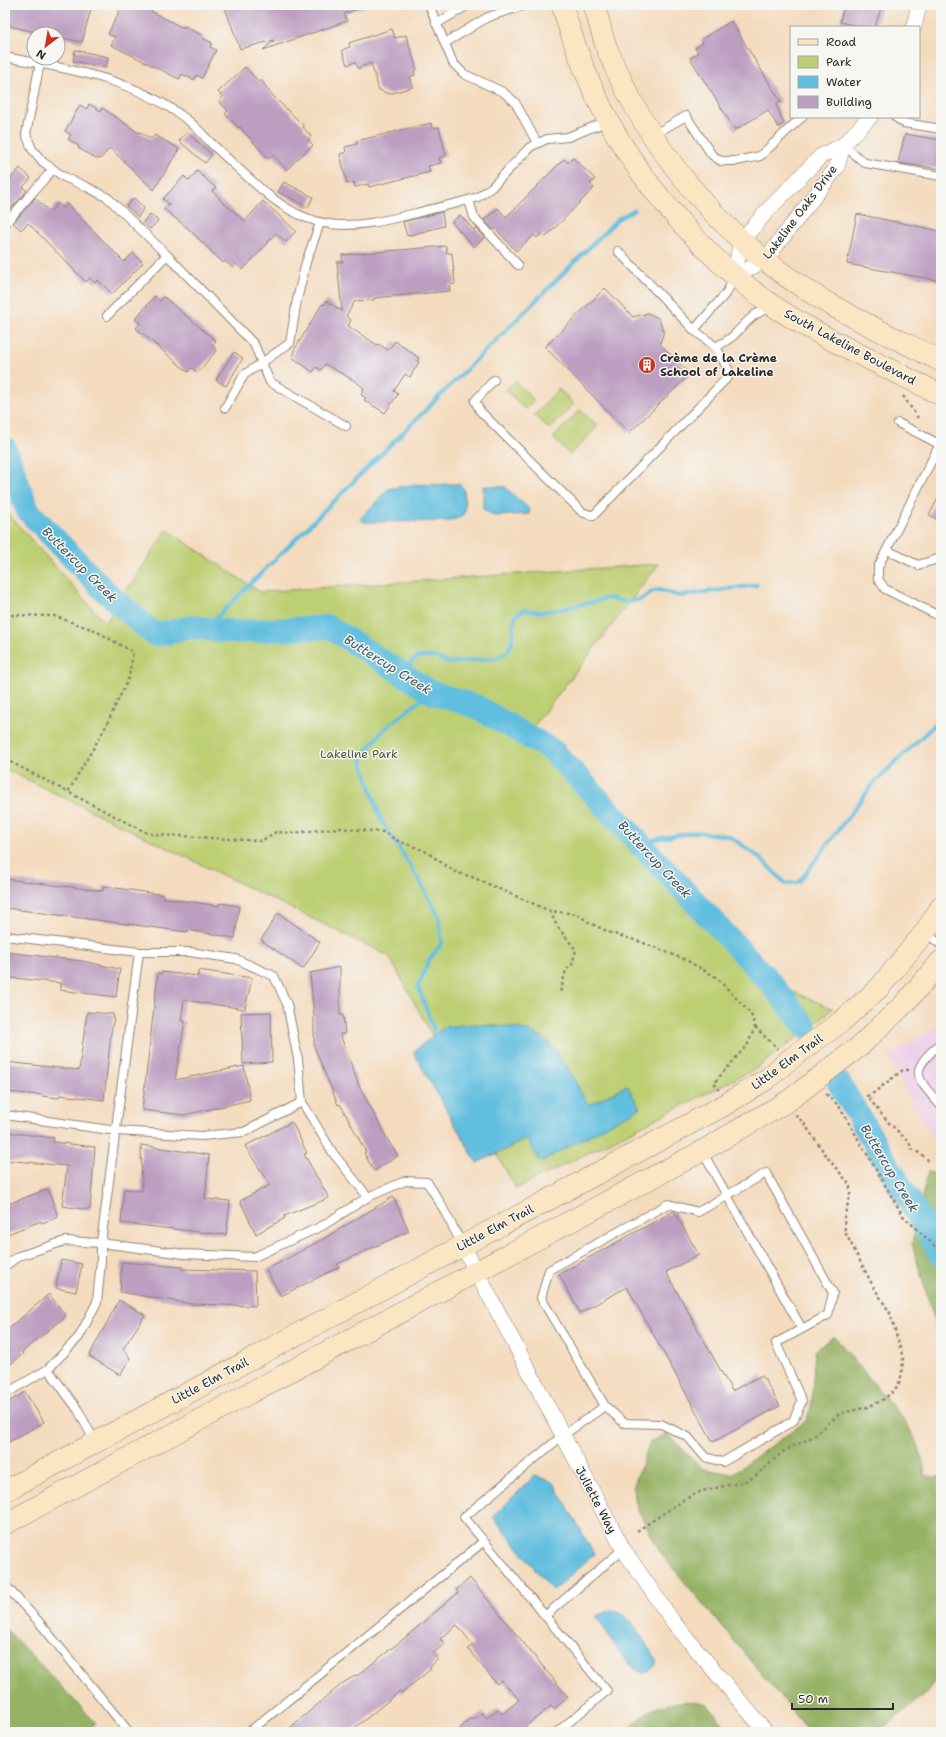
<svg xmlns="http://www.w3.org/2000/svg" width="946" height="1737" viewBox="0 0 946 1737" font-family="'Shantell Sans',sans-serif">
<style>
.built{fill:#eed0e8}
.green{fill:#bdcf73;stroke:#747d4f}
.forest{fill:#96b265;stroke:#606e48}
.water{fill:#61bedf;stroke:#467485}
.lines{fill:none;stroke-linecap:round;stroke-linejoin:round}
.stream{stroke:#61bedf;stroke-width:4}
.river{stroke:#61bedf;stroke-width:24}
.building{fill:#bc9ec1}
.lane-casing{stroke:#908374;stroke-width:10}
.street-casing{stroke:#908374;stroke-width:16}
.secondary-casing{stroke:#908374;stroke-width:22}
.path{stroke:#908374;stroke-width:2.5;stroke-dasharray:3 3;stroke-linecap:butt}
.lane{stroke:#fff;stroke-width:8}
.street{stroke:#fff;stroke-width:15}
.secondary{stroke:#fbe6c4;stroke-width:21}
.labels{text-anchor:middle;stroke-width:3;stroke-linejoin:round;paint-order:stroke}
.street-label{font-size:12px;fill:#2b2b2b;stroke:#f6f6f2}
.poi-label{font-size:12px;font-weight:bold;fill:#2b2b2b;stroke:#f6f6f2;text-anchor:start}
.park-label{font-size:12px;fill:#50543d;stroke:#f6f6f2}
.water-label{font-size:13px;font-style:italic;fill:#3b5761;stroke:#f6f6f2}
</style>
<rect width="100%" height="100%" fill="#f6f6f2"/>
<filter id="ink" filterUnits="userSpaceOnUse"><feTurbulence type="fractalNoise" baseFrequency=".025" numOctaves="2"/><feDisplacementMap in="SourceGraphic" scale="8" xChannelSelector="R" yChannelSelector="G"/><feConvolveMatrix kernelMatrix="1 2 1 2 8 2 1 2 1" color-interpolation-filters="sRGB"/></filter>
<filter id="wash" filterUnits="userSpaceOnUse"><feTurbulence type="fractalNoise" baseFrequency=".012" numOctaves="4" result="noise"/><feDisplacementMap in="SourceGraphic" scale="16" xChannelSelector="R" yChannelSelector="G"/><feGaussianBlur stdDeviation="0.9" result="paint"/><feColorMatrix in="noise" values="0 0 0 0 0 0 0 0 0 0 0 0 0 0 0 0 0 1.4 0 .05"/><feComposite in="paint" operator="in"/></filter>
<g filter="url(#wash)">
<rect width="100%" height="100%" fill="#f4dbbe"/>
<path class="built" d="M941,1023V1156L889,1057Z"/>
<g class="green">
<path d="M515,381L534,400L525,409L506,390Z"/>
<path d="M559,389L574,404L549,429L534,415Z"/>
<path d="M580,410L598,426L570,455L553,438Z"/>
<path d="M5,510L105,623L167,530L260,592L659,564L527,735L770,982L833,1009L757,1068L516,1189L389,956L5,769Z"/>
</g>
<g class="forest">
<path d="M928,1171L941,1177V1343L912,1244Z"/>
<path d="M834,1336L903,1419L918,1444L926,1476L941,1477V1674L924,1695L878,1732H810L662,1555L637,1508L633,1488L650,1442L667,1434L703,1469L732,1474L806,1421L811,1407L815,1351Z"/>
<path d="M5,1628L96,1723L82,1732H5Z"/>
<path d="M685,1701L707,1704L730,1732H625L653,1708Z"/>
</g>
<g class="water">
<path d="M459,484L464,489L465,511L461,517L449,521L364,522L360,519L388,489L410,485Z"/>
<path d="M483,486L505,487L530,510L529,514L494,516L483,509Z"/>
<path d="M473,1024C495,1026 522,1025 542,1037C561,1050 576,1086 589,1105L627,1085L640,1108L540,1162L527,1139L477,1163L413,1052L444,1027Z"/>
<path d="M534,1476L546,1479L554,1483L594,1554L553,1591L493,1517Z"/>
<path d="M612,1610C633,1615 644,1642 656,1660V1665L649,1672L643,1673C620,1663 611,1635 596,1616Z"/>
</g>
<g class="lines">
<g class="stream">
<path d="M205,629L619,218L634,210"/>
<path d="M386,663L410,664L417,657H436L448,663L496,658L507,652L512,643L515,616L523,610L541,612L562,609L609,598L627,602L642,599L653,591L660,590L679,596L757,585"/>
<path d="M431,692L383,730L361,758L381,820L421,883L439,917L442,943L429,960L418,987L437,1038"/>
<path d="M639,842L696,832L729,836L759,857L786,884L799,882L873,784L934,725L941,720"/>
</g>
<g class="river">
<path d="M5,449L28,511L105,591L155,635L192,627L234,632L329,627L431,692L477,707L553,751L770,982L805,1026"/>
<path d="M839,1083L941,1254"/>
</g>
</g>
<g id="blocks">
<g class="building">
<path d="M5,5H92L82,42L58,37V34H44L5,25Z"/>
<path d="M131,5L144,10L145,8L183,28L184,26L203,36L202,38L212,43L210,47L216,50L202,78L196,75L194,80L182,74L179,79L111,45L115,37L108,34L122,6L129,9Z"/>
<path d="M224,5H366V6L344,14L347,21L263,50L274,40L240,49Z"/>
<path d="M844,5H882L875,27H861L840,22Z"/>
<path d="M731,21L781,102L776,104L784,124L778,127L768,110L735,130L690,58L698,53L695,48L703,43L701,40Z"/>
<path d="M392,29L395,38L406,35L417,70L414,71L415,75L410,77L413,87L389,94L379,90L371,63L358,68L355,62L347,65L342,50L350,47L349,43Z"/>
<path d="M75,50L108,57L106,68L73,61Z"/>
<path d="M245,67L259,82L261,80L273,96L304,126L303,127L311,136L308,140L313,145L286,170L273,155L269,158L265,155L240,127L239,128L225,114L228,111L219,101L223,97L218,92Z"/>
<path d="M89,104L101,111L102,108L139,133L140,132L151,139L155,135L179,149L154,190L110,148L100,159L98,158L97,159L78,148L79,146L68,139L71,135L65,131L80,105L87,109Z"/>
<path d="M431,123L432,128L439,127L446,156L439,158L441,163L428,166L430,172L369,187L368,184L355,187L354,182L347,184L340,154L346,152L345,147L357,144L356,141Z"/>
<path d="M187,132L212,155L205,163L179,141Z"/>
<path d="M905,134L941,140V169L898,163Z"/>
<path d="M573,158L595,179L590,184L594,188L546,237L542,233L537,238L534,235L516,251L495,228L493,230L484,220L498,208L506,217L564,159L568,163Z"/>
<path d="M20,168L31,178L23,187L27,191L5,215V185Z"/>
<path d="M197,171L216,188L212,191L220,198L219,199L245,221L263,201L296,231L286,242L276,233L243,270L236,264L233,268L225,261L223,263L191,231L164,209L169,204L163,199L184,176L189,181Z"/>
<path d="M284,182L313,197L308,207L278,192Z"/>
<path d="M35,198L50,212L58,203L63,208L67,204L124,262L133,253L143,263L112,294L98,280L95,283L90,278L86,282L28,223L21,230L13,223Z"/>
<path d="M134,198L144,208L138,217L126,206Z"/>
<path d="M442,212L444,226L407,236L403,222Z"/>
<path d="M150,214L158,221L150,229L143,222Z"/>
<path d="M857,214L941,231V281L847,264Z"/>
<path d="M460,215L474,230L476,228L485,237L474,247L452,222Z"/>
<path d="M446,246L447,253H452L455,284L449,285L450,291L374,298V300L355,301L346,316L351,320L348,326L377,345L378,344L388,350L395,341L419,358L417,361L419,362L410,377L405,374L394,391L398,394L385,413L364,400L366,398L361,395L364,388L355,381L325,364L321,370L316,367L313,372L292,357L295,353L293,352L322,304L324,305L326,301L342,311L337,262H343L342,255Z"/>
<path d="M605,288L633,317L648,313L658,318L664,331L660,344L690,374L629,433L545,347Z"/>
<path d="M155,296L160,301L164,297L216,341L212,345L217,350L197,373L192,368L188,372L136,328L140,323L135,319Z"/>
<path d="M234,352L243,358L226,386L216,380Z"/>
<path d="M941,493V521L929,515Z"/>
<path d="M5,879L103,891V886L164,895V898L192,902L219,906V903L239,906L235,938L188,930V932L5,908Z"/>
<path d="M278,913L320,942L303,969L261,940Z"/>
<path d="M6,952L82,961L120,969L116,997L60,990V983L5,977Z"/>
<path d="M340,967V1015H343L345,1034H340L359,1086L388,1140L398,1156L374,1171L364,1153L366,1152L340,1104L338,1105L314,1046V1016L310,973Z"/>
<path d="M198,970L252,978L245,1009L184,1000L181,1021H185L175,1080L244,1066L250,1100L184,1115L142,1110L158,973L162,974V972L198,976Z"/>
<path d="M87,1012L113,1014L114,1017L111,1033L104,1100L60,1095L59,1098L42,1096V1095L5,1092V1062L79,1070Z"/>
<path d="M271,1012L272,1062L243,1064L241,1013Z"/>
<path d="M292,1122L307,1153L304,1154L329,1198L284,1216L285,1218L256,1234L240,1201L270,1185L245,1146Z"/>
<path d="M6,1132L54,1138L53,1142L95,1147L90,1210L62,1206L67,1166L5,1160Z"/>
<path d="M141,1145L209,1155L205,1199L230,1201L226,1235L121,1223L124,1189L142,1191Z"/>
<path d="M48,1189L58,1217L42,1223L41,1221L5,1235V1205Z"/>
<path d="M393,1197L409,1231L337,1264L339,1267L281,1296L266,1270L323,1239Z"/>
<path d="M674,1211L699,1255L666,1272L732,1391L762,1375L780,1406L713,1442L627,1287L580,1313L559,1274Z"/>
<path d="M61,1260L82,1264L76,1292L56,1288Z"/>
<path d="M122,1262L182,1267V1269L255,1271L256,1306L192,1304L120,1292Z"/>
<path d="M49,1294L66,1316L22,1352L23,1354L11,1364L5,1357V1332Z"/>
<path d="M119,1300L145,1315L123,1349L130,1358L120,1375L89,1356Z"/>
<path d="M25,1392L44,1422L5,1444V1404Z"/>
<path d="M470,1578L568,1697L554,1709L551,1706L518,1732H456L471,1718L473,1720L482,1713L487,1718L498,1709L502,1714L519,1700L502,1680L497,1684L468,1649L473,1645L457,1625L440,1639L445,1644L433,1653L438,1659L430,1667L431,1669L402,1693L400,1691L350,1732H285L343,1683L356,1675L357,1676L402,1640L458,1593L456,1590Z"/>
</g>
</g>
</g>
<g filter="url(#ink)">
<use href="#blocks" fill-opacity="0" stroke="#908374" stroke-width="1"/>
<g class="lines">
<defs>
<g id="lane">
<path d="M429,5L453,63L464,74L503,92L515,102L537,143"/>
<path d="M436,24L468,5"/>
<path d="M445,43L488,17L525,5"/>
<path d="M5,57C68,69 133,78 186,119C196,126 204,136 212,144C228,159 244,174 261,189C315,236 352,229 416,213C437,207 458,204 478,197L492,187L530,147L547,139L568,137L608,121"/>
<path d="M40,63L26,134L32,149L43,162L64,177L87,187L108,198L167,255L254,344L270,382L346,426"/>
<path d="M895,117L904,123L941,129"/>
<path d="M653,135L686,116L712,155L721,161H736L760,156L802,117"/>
<path d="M843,145L865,163L941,176"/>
<path d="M469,200L474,217L518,265"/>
<path d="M5,224L53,169"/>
<path d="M107,316L167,255"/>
<path d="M694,330L727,292L734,277"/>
<path d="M716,347C722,343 729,340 734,335C745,325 755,309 772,309"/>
<path d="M494,380L475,401L480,411L582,512L593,516L728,377V369L716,347L694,330L618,251"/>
<path d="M225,408L244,375L290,343L297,300L306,262L320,223"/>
<path d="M898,423L941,445"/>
<path d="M940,444L878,567V579L885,589L941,617"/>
<path d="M887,550L918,565L941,558"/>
<path d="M925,932L941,945"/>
<path d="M5,936L139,952L101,1243L65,1241L19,1256L5,1266"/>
<path d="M139,952H190L236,959L274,976L287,1004L298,1059L302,1102L333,1153L368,1197"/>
<path d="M941,1043C908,1072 915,1076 941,1106"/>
<path d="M5,1115L117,1131L202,1136L244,1132L302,1102"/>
<path d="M702,1151L802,1329"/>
<path d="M48,1369L79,1337L97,1302L101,1261V1243L184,1254L254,1257L322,1226L368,1197L405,1181L427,1182L439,1201L463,1246"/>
<path d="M5,1394L48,1369L78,1410L95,1442"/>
<path d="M5,1585L39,1622L129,1732"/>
<path d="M545,1616L623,1549"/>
<path d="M249,1732L483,1542"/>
<path d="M557,1732L607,1691L464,1517L562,1436L605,1406L541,1298L549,1270L668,1204L698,1212L766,1173L833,1293L828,1315L776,1343L802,1401L793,1421L723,1462L705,1457L688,1437L661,1424L624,1423L605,1406"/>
</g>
<g id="street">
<path d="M914,27L919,5"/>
<path d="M734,277L741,241L768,210L821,156L843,145L870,117"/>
<path d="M734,277L765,260L837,167L843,145"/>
<path d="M463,1246L623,1549L674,1623L766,1732"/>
</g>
<g id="secondary">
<path d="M562,5C574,45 588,83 608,120C645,189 713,266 778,309C829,342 887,367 941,395"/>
<path d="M594,5C599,20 602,37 608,51C646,144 716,230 799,285C844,315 893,337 941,361"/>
<path d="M5,1491L563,1192L721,1107L767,1079L789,1060L842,1021L879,988L925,932L941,907"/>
<path d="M5,1524L702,1151L788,1101L860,1046L905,1003L941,961"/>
</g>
</defs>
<use href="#lane" class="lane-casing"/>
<use href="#street" class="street-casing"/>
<use href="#secondary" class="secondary-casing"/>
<g class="path">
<path d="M903,396L918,418"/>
<path d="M5,615L54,616L94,630L133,652L129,677L105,728L68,792L149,834L261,841L276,832L294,833L338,828L384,832L396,840L425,851L455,872L472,877L550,911L577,914L590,923L611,933L641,942L686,960L716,977L751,1014L755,1027L748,1044L714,1083L719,1090"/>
<path d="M5,759L68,792"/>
<path d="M550,911L557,926L576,950L572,965L566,970L560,993"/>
<path d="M755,1027L778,1049"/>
<path d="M909,1070H903L872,1094L867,1096L887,1121L909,1142L912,1149L921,1154L929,1161"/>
<path d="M826,1094L839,1106L903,1216L941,1252"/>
<path d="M637,1531L685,1499L702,1491L743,1482L754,1477L784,1451L814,1436L839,1414L867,1407L881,1401L894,1391L899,1383L902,1374L903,1358L890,1313L873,1286L845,1232L844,1218L850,1196V1185L828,1158L803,1122L795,1115"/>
</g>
<use href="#lane" class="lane"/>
<use href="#street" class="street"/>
<use href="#secondary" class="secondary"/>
</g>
</g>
<defs>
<symbol id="building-disc" viewBox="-11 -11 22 22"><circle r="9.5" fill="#c8321e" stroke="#f6f6f2"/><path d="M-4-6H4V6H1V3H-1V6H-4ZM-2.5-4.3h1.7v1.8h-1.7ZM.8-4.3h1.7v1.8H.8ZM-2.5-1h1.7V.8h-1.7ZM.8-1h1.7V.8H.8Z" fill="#fff"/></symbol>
</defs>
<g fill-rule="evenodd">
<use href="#building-disc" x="637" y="355" width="20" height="20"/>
</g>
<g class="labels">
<g class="street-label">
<text transform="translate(800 212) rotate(-53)" y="4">Lakeline Oaks Drive</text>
<text transform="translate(850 347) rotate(28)" y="4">South Lakeline Boulevard</text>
<text transform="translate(787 1062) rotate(-36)" y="4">Little Elm Trail</text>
<text transform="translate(495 1228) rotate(-28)" y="4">Little Elm Trail</text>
<text transform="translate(210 1381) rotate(-28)" y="4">Little Elm Trail</text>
<text transform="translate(596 1500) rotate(62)" y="4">Juliette Way</text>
</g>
<g class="poi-label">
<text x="660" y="362">Crème de la Crème<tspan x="660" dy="14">School of Lakeline</tspan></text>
</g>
<g class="park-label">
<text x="359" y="758">Lakeline Park</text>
</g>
<g class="water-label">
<text transform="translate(80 564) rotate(45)" y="5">Buttercup Creek</text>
<text transform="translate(388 664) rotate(32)" y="5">Buttercup Creek</text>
<text transform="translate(655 859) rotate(47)" y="5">Buttercup Creek</text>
<text transform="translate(890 1168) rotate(59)" y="5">Buttercup Creek</text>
</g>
</g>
<rect width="946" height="1737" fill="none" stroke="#f6f6f2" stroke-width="20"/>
<rect x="790" y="26" width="130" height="92" fill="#f6f6f2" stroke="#a5a5a2"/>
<rect x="798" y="39" width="20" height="6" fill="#fbe6c4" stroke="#a5a5a2"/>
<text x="826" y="46" font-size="12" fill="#2b2b2b">Road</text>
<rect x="798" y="56" width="20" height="12" fill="#bdcf73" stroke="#a5a5a2"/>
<text x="826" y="66" font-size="12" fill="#2b2b2b">Park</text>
<rect x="798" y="76" width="20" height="12" fill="#61bedf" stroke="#a5a5a2"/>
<text x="826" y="86" font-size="12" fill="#2b2b2b">Water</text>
<rect x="798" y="96" width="20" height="12" fill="#bc9ec1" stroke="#a5a5a2"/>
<text x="826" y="106" font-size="12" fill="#2b2b2b">Building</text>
<g transform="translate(46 46) rotate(211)"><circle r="19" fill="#f6f6f2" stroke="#a5a5a2"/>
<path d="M0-3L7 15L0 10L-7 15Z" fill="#c8321e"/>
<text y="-6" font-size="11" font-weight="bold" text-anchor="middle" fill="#2b2b2b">N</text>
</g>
<path d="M792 1703v6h101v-6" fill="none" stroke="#2b2b2b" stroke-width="2"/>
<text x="798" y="1703" font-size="12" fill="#2b2b2b" stroke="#f6f6f2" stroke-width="3" paint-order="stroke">50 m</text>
</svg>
